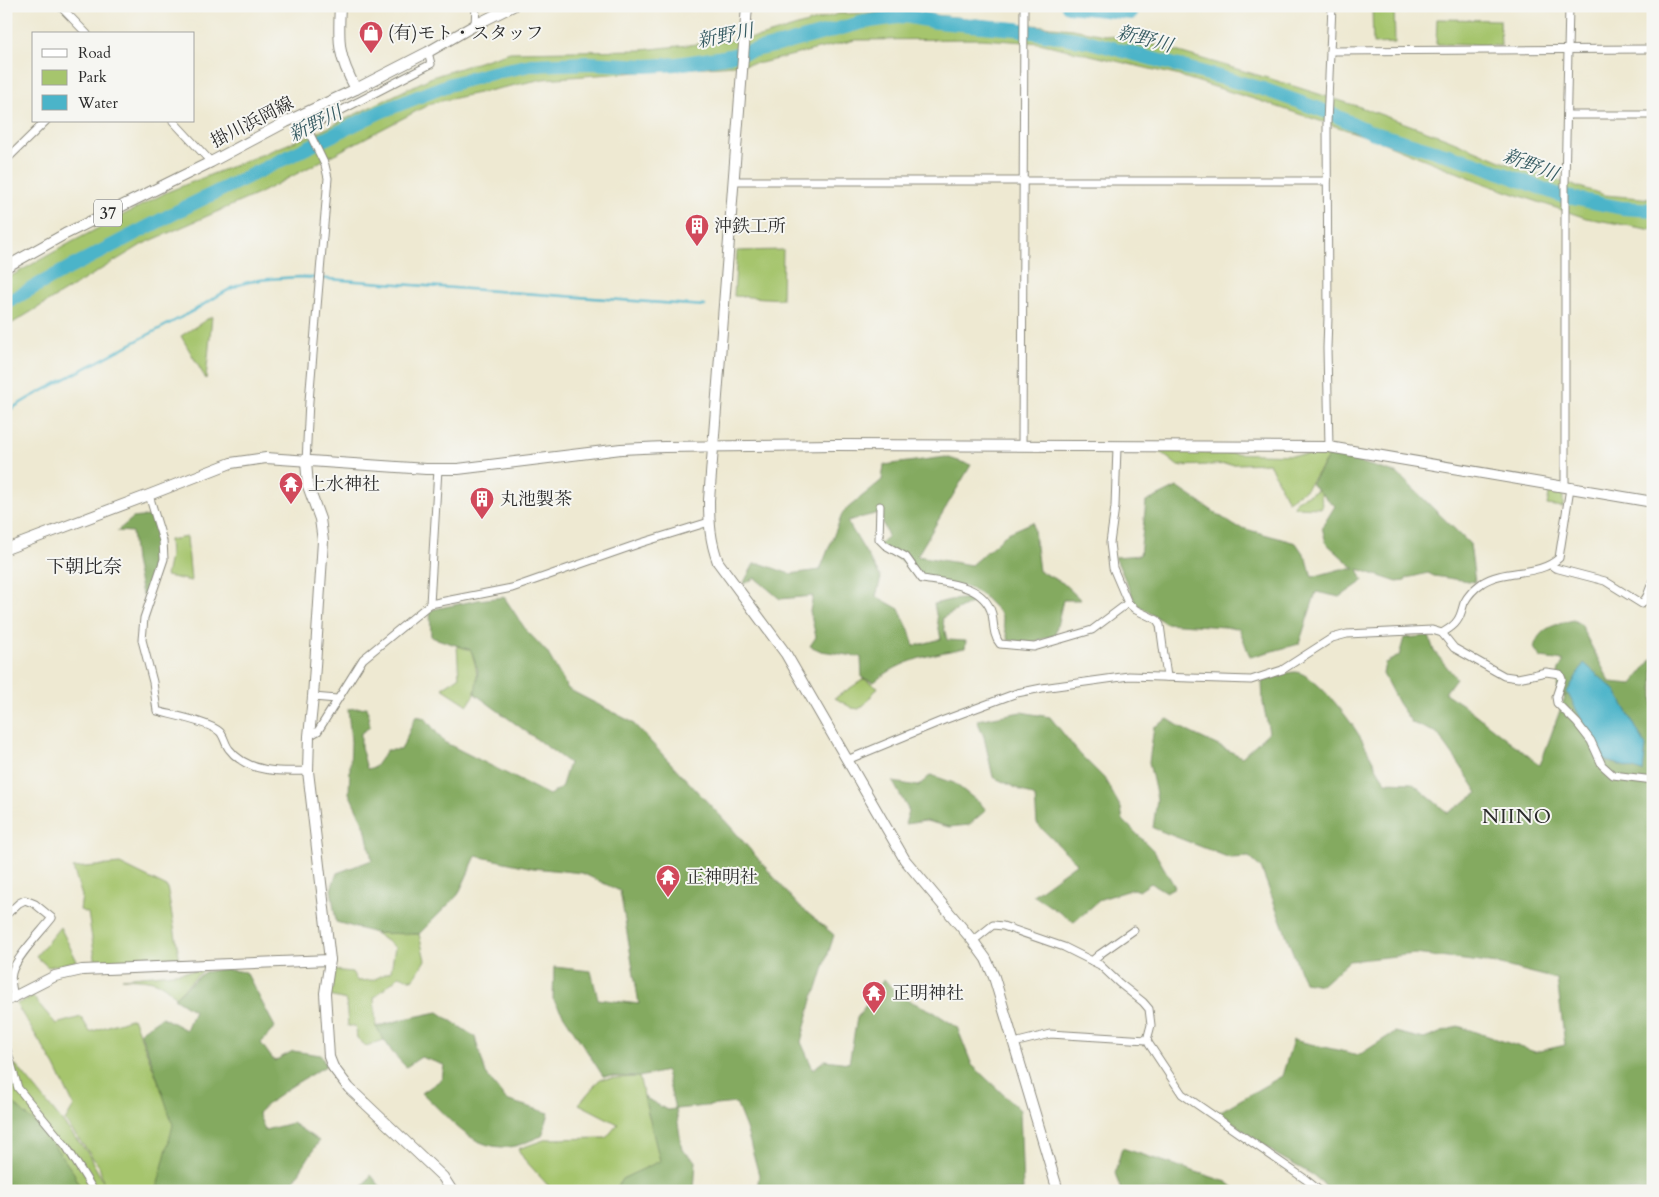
<svg xmlns="http://www.w3.org/2000/svg" width="1659" height="1197" viewBox="0 0 1659 1197" font-family="Cardo,'Noto Serif JP',serif">
<style>
.green{fill:#a6c56d;stroke:#68784c}
.forest{fill:#84aa60;stroke:#586a46}
.water{fill:#4bb4c9;stroke:#3b707a}
.lines{fill:none;stroke-linecap:round;stroke-linejoin:round}
.stream{stroke:#4bb4c9;stroke-width:2.5}
.river{stroke:#4bb4c9;stroke-width:14}
.street-casing{stroke:#8c8a7e;stroke-width:9}
.secondary-casing{stroke:#8c8a7e;stroke-width:12}
.primary-casing{stroke:#8c8a7e;stroke-width:12}
.street{stroke:#fff;stroke-width:7}
.secondary{stroke:#fff;stroke-width:10}
.primary{stroke:#fff;stroke-width:10}
.labels{text-anchor:middle;stroke-width:4;stroke-linejoin:round;paint-order:stroke}
.shield{fill:#f6f6f2;stroke:#686867;stroke-width:1}
.shield-label{font-size:16px;font-weight:bold;fill:#2b2b2b}
.poi-label{font-size:18px;fill:#2b2b2b;stroke:#f6f6f2;text-anchor:start}
.street-label{font-size:18px;fill:#2b2b2b;stroke:#f6f6f2}
.water-label{font-size:19px;font-style:italic;fill:#365b62;stroke:#f6f6f2}
.neighbourhood-label{font-size:19px;fill:#2b2b2b;stroke:#f6f6f2}
.quarter-label{font-size:20px;letter-spacing:1px;fill:#2b2b2b;stroke:#f6f6f2}
</style>
<rect width="100%" height="100%" fill="#f6f6f2"/>
<filter id="ink" filterUnits="userSpaceOnUse"><feTurbulence type="fractalNoise" baseFrequency=".02" numOctaves="2"/><feDisplacementMap in="SourceGraphic" scale="10" xChannelSelector="R" yChannelSelector="G"/><feConvolveMatrix kernelMatrix="1 2 1 2 8 2 1 2 1" color-interpolation-filters="sRGB"/></filter>
<filter id="wash" filterUnits="userSpaceOnUse"><feTurbulence type="fractalNoise" baseFrequency=".0096" numOctaves="4" result="noise"/><feDisplacementMap in="SourceGraphic" scale="20" xChannelSelector="R" yChannelSelector="G"/><feGaussianBlur stdDeviation="1.12" result="paint"/><feColorMatrix in="noise" values="0 0 0 0 0 0 0 0 0 0 0 0 0 0 0 0 0 1.4 0 .05"/><feComposite in="paint" operator="in"/></filter>
<g filter="url(#wash)">
<rect width="100%" height="100%" fill="#eee9d2"/>
<g class="green">
<path d="M1372,6H1394L1395,43L1373,44Z"/>
<path d="M906,12L1072,29L1148,43L1271,79L1360,107L1446,138L1513,166L1605,195L1653,199V230L1586,218L1491,186L1377,140L1260,101L1176,75L1039,43L982,39L855,40L761,63L543,79L432,103L258,194L143,244L6,327V279L72,242L167,192L321,131L432,77L510,52L642,50L760,37L838,14Z"/>
<path d="M1437,19L1500,20L1501,46L1436,44Z"/>
<path d="M783,250L782,299L734,296L737,251Z"/>
<path d="M212,316L206,379L181,336Z"/>
<path d="M1159,451L1329,456L1306,489L1288,501L1269,463L1178,466Z"/>
<path d="M1321,489L1322,508L1294,507L1296,500Z"/>
<path d="M1550,489L1563,493V507L1547,505Z"/>
<path d="M187,537L191,581L166,576L170,556L169,540Z"/>
<path d="M457,646L471,650C478,672 481,686 468,705L442,688L459,677Z"/>
<path d="M864,679L878,687L865,704L859,709L852,708L835,698Z"/>
<path d="M120,864L167,887L180,961L96,964L88,913L80,910L82,896L73,868Z"/>
<path d="M60,927L77,961L48,967L36,956Z"/>
<path d="M375,933L419,934L425,960L413,980L399,976L374,998L376,1027L384,1040L366,1046L357,1038L355,1026H348L346,1000L329,996L332,970L352,972L357,981L373,980L391,971L395,947Z"/>
<path d="M203,970L175,997C160,977 145,980 122,978Z"/>
<path d="M33,997L56,1024L81,1017L90,1032L133,1018L176,1126L157,1191H6V1065L17,1066L87,1152L103,1181L99,1166L65,1121L74,1106L55,1066L16,1004Z"/>
<path d="M639,1077L661,1161L622,1179L615,1191H553L524,1159L518,1149L547,1139L606,1138L618,1124L579,1104L600,1079Z"/>
</g>
<g class="forest">
<path d="M1329,456H1339L1398,474L1470,544L1475,582L1434,576L1428,573L1407,578L1405,581L1397,582L1358,569L1363,581L1340,597L1316,592L1299,644L1250,657L1239,628L1165,623L1136,604L1115,557L1140,555L1146,502L1177,487L1235,526L1296,543L1307,559L1312,577L1341,569H1355L1326,543L1322,527L1335,506L1311,484Z"/>
<path d="M946,457L971,465L917,556L971,565L1008,533L1033,522L1039,571L1063,583L1081,600H1063L1055,635L1030,643L1008,640L1001,614L982,595L968,587L932,583L878,545L888,536L879,513L847,521L881,578L876,596L899,609L909,630L914,646L941,639L934,604L950,600L973,598L975,601L942,618L947,640L966,641L965,648C930,655 903,659 874,682L862,678L861,657L821,651L810,646L816,637L810,611L813,596L780,599L755,578L743,584L754,564H762L790,574L820,570L843,512L882,480L884,465Z"/>
<path d="M149,516C164,542 158,570 146,596L142,594L135,561L132,532L117,531L133,518Z"/>
<path d="M504,597L526,630L547,652L568,689L632,722L729,825L797,904L834,935L817,989L813,996L801,1042L813,1069L825,1060L849,1063L857,1018L884,979L899,996L932,1011L957,1027L972,1065L1020,1110L1023,1190L757,1191L759,1175L746,1128L736,1103L676,1109L682,1150L696,1161L694,1191H615L622,1179L660,1161L644,1097L667,1110L675,1109L666,1071L639,1077L603,1076L553,999L554,967L591,971L598,999L639,1004L620,891L582,873L533,868L476,856L458,895L419,934L375,933L336,922L331,889L337,873L372,860L365,827L349,793L351,742L348,709L367,707L370,727L361,733V747L367,769L375,767L387,750H401L416,716L425,718L444,742L549,795L561,788L569,763L475,694L478,671L471,650L431,637L430,610L478,600Z"/>
<path d="M1573,620L1582,625L1584,632L1610,682L1632,684L1653,658V1191H1332L1313,1175L1277,1155L1219,1112L1282,1076L1293,1040L1359,1055L1395,1032L1424,1039L1458,1026L1535,1052L1565,1045L1557,979L1497,964L1415,954L1349,961L1322,985L1304,982L1261,868L1249,857L1230,858L1153,828L1157,799L1149,762L1154,727L1168,719L1187,731L1242,757L1269,732L1263,703L1262,682C1272,679 1285,672 1295,672C1313,672 1348,717 1357,732C1368,748 1374,767 1386,782L1412,783L1448,813L1478,793L1460,765L1437,733L1412,723L1398,703L1383,674L1385,663L1399,656L1404,638L1429,636L1434,651L1456,678L1445,693L1462,704L1540,765L1566,694L1564,697L1558,694C1557,682 1556,671 1564,661L1541,658L1534,648C1539,627 1555,625 1573,620Z"/>
<path d="M1021,712L1050,717L1079,753L1104,778L1121,808L1123,820L1154,851L1175,887L1166,892L1151,883L1139,891L1133,889L1101,899L1074,922L1033,895L1077,863L1037,824L1035,797L993,777L984,737L977,720Z"/>
<path d="M931,775L954,783L981,804L986,810L969,825L949,827L926,821L905,824L909,811L893,782L918,786Z"/>
<path d="M222,969L246,972L275,1027L261,1043L274,1061L293,1051L321,1055L326,1066C301,1080 278,1093 258,1113L265,1130L292,1123L319,1141L288,1190L291,1191H156L173,1125L154,1068L140,1032L162,1017L186,1030L194,1011L174,998L204,972Z"/>
<path d="M438,1012L475,1037L486,1074L506,1100L549,1113L542,1136C532,1139 519,1147 508,1147C469,1149 449,1117 422,1093L442,1079L444,1065L421,1057L406,1067L392,1052L376,1027L404,1019Z"/>
<path d="M6,1096L44,1132L74,1173L82,1191H6Z"/>
<path d="M1122,1148L1227,1182L1238,1191H1121L1115,1173Z"/>
<path d="M371,1175L384,1191H360Z"/>
</g>
<path class="water" d="M1584,663L1616,691L1646,746L1643,772L1603,760L1567,692Z"/>
<g class="lines">
<path class="stream" d="M6,412L29,398L193,311C207,303 229,287 245,283C263,278 282,278 300,277L705,306"/>
<g class="river">
<path d="M1068,6L1131,13"/>
<path d="M6,303L54,276L186,207L380,112L448,85L492,73L531,65L590,63L647,66L677,64L724,57L787,43L864,22L905,16L937,22L1015,29L1087,41L1263,89L1330,113L1371,132L1475,163L1562,196L1622,208L1653,210"/>
</g>
</g>
</g>
<g filter="url(#ink)">
<g class="lines">
<defs>
<g id="street">
<path d="M60,6L87,34"/>
<path d="M475,25L476,6"/>
<path d="M1330,51L1653,49"/>
<path d="M1567,115H1653"/>
<path d="M173,121L211,162"/>
<path d="M6,160L46,121"/>
<path d="M734,181H1327"/>
<path d="M1022,446L1024,6"/>
<path d="M1117,447L1115,507L1110,543L1113,568L1128,603L1136,610L1157,620L1160,625L1167,677"/>
<path d="M1329,447L1327,348L1328,317L1327,123L1332,6"/>
<path d="M306,462L309,401L328,178L325,165L307,128L431,64L428,52"/>
<path d="M1565,487V184L1569,6"/>
<path d="M149,495L163,541L164,559L144,618L142,640L153,682L157,711C171,715 210,722 220,732C224,736 225,744 229,749C247,773 281,772 308,771"/>
<path d="M880,506L879,539L885,545L906,557L922,579C947,583 984,584 992,614C994,624 993,636 1000,644L1034,647L1092,630L1128,603"/>
<path d="M1551,565L1555,568L1605,581L1642,604L1647,596L1653,580"/>
<path d="M430,604L438,469"/>
<path d="M1442,633C1447,630 1453,627 1457,621C1461,616 1462,609 1464,603C1468,595 1475,588 1482,583C1505,568 1539,577 1559,558L1570,488"/>
<path d="M313,697L337,699"/>
<path d="M309,736L318,731L363,659L430,604L512,588L641,543L709,522"/>
<path d="M847,760L944,720L1017,693L1042,688L1129,676L1251,680L1282,670L1332,638L1347,634L1432,630L1442,633L1454,648L1504,676L1518,678L1546,672L1560,674L1562,679L1556,697L1557,703L1577,723L1591,741L1602,765L1613,775L1653,780"/>
<path d="M6,915L19,903L25,900L35,904L52,918C42,931 15,958 12,973C10,981 12,988 14,996"/>
<path d="M1134,930L1100,954L1092,961L1100,965L1119,983L1143,1002L1149,1009L1151,1025L1147,1040L1149,1044L1182,1094L1305,1179L1320,1191"/>
<path d="M973,941L993,925L1003,926L1064,947L1092,961"/>
<path d="M1014,1043L1050,1034L1147,1040"/>
<path d="M6,1046L18,1088L66,1146L94,1191"/>
</g>
<g id="secondary">
<path d="M340,6C338,42 338,57 356,89"/>
<path d="M747,6L709,500C709,522 710,541 718,562L786,654L905,860L973,941L986,959L994,977L1058,1191"/>
<path d="M306,462L308,486L320,519L323,541L313,697L309,736L308,771L330,960L325,993L329,1057L333,1067L349,1088L443,1177L452,1191"/>
<path d="M6,549L149,495L231,463L266,458L426,469H458L621,449L664,447L835,445L1329,447L1653,502"/>
<path d="M6,1001L55,976L82,970L330,960"/>
</g>
<path id="primary" d="M6,267L65,234L211,162L286,122L356,89L428,52L475,25L513,6"/>
</defs>
<use href="#street" class="street-casing"/>
<use href="#secondary" class="secondary-casing"/>
<use href="#primary" class="primary-casing"/>
<use href="#street" class="street"/>
<use href="#secondary" class="secondary"/>
<use href="#primary" class="primary"/>
</g>
</g>
<defs>
<symbol id="shop-pin" viewBox="-11 -11 22 30"><path d="M0 17L-7.5 6A9.5 9.5 0 1 1 7.5 6Z" fill="#d1495b" stroke="#f6f6f2"/><path d="M-5-2.5h2.3a2.7 3.5 0 0 1 5.4 0H5L5.5 6h-11ZM-1.5-2.5h3a1.5 2.3 0 0 0-3 0Z" fill="#fff"/></symbol>
<symbol id="building-pin" viewBox="-11 -11 22 30"><path d="M0 17L-7.5 6A9.5 9.5 0 1 1 7.5 6Z" fill="#d1495b" stroke="#f6f6f2"/><path d="M-4-6H4V6H1V3H-1V6H-4ZM-2.5-4.3h1.7v1.8h-1.7ZM.8-4.3h1.7v1.8H.8ZM-2.5-1h1.7V.8h-1.7ZM.8-1h1.7V.8H.8Z" fill="#fff"/></symbol>
<symbol id="temple-pin" viewBox="-11 -11 22 30"><path d="M0 17L-7.5 6A9.5 9.5 0 1 1 7.5 6Z" fill="#d1495b" stroke="#f6f6f2"/><path d="M0-6L5-2H3V0L6.5 2.5H4V6H1.5V3h-3V6H-4V2.5H-6.5L-3 0V-2H-5Z" fill="#fff"/></symbol>
</defs>
<g fill-rule="evenodd">
<use href="#shop-pin" x="357" y="19" width="28" height="38"/>
<use href="#building-pin" x="683" y="212" width="28" height="38"/>
<use href="#temple-pin" x="277" y="470" width="28" height="38"/>
<use href="#building-pin" x="468" y="485" width="28" height="38"/>
<use href="#temple-pin" x="654" y="863" width="28" height="38"/>
<use href="#temple-pin" x="860" y="979" width="28" height="38"/>
</g>
<g class="labels">
<rect class="shield" x="94" y="199.5" width="28" height="27" rx="4"/>
<g class="shield-label">
<text x="108" y="219">37</text>
</g>
<g class="poi-label">
<text x="388" y="39">(有)モト・スタッフ</text>
<text x="714" y="232">沖鉄工所</text>
<text x="308" y="490">上水神社</text>
<text x="500" y="505">丸池製茶</text>
<text x="686" y="883">正神明社</text>
<text x="892" y="999">正明神社</text>
</g>
<g class="street-label">
<text transform="translate(252 122) rotate(-27)" y="6">掛川浜岡線</text>
</g>
<g class="water-label">
<text transform="translate(725 35) rotate(-11)" y="7">新野川</text>
<text transform="translate(1145 38) rotate(15)" y="7">新野川</text>
<text transform="translate(315 123) rotate(-26)" y="7">新野川</text>
<text transform="translate(1531 164) rotate(21)" y="7">新野川</text>
</g>
<g class="neighbourhood-label">
<text x="84" y="573">下朝比奈</text>
</g>
<g class="quarter-label">
<text x="1517" y="823">NIINO</text>
</g>
</g>
<rect width="1659" height="1197" fill="none" stroke="#f6f6f2" stroke-width="25"/>
<rect x="32" y="32" width="162" height="90" fill="#f6f6f2" stroke="#a5a5a2"/>
<rect x="42" y="49" width="25" height="8" fill="#ffffff" stroke="#a5a5a2"/>
<text x="78" y="58" font-size="15" fill="#2b2b2b">Road</text>
<rect x="42" y="70" width="25" height="15" fill="#a6c56d" stroke="#a5a5a2"/>
<text x="78" y="82" font-size="15" fill="#2b2b2b">Park</text>
<rect x="42" y="95" width="25" height="15" fill="#4bb4c9" stroke="#a5a5a2"/>
<text x="78" y="108" font-size="15" fill="#2b2b2b">Water</text>
</svg>
